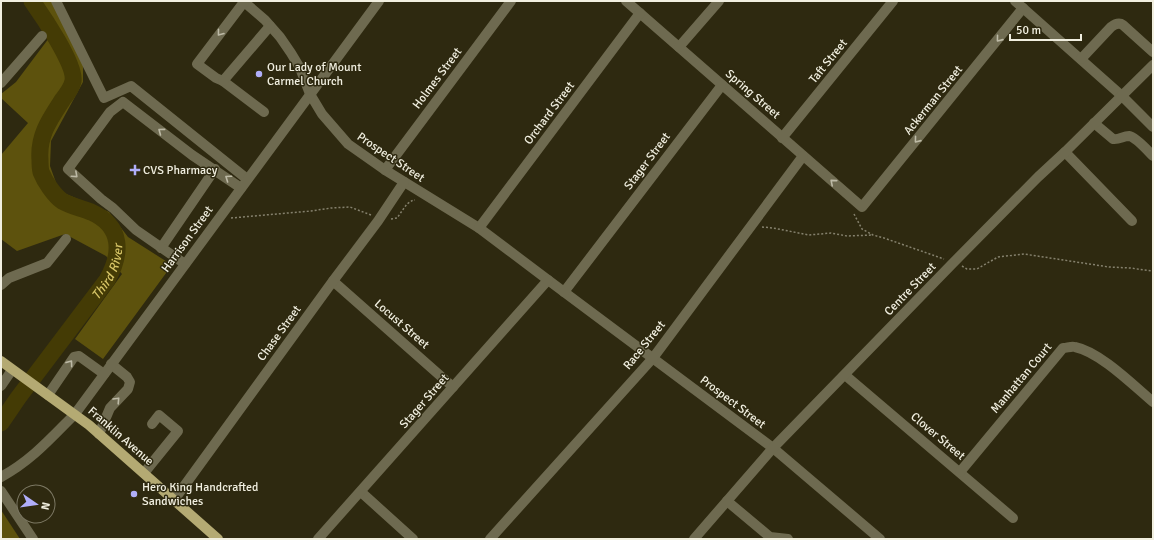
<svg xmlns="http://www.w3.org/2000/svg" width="1154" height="540" viewBox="0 0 1154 540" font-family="Signika,sans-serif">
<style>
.green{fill:#5d520d}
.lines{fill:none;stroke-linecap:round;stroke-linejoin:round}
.river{stroke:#443b05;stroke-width:17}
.path{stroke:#85816d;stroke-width:1.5;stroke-dasharray:2 2;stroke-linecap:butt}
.minor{stroke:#6e6a50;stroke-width:10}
.major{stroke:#b4aa73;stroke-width:10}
.oneway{stroke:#bdbaa6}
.poi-dot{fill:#b0aefa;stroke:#2e2910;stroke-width:1.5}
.labels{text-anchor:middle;stroke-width:3;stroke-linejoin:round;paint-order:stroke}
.street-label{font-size:12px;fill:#f1efe0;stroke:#2e2910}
.poi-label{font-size:12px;fill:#f1efe0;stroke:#2e2910;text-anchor:start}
.water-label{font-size:13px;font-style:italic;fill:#d6c466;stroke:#2e2910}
</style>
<rect width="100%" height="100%" fill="#2e2910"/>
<g class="green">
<path d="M32,1H54L83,65V82L51,141L50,166L59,191L109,212L128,237L172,265L103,359L75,339L122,274L106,256L65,234L17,251L1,239V155L28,123L1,98V94L16,82L49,38L52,32Z"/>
<path d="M1,510L20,539H1Z"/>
</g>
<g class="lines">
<path class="river" id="s1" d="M1,423L18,398L107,280C122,254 123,226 91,212C81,208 71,206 62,201C54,195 45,182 41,172C40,168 40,164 40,160C38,135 50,119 63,99C67,94 72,87 73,81C76,65 42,15 32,1"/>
<g class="path">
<path d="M854,214L862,229L873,235L884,238L944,259"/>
<path d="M231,218L311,211L331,208L350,207L371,215"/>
<path d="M391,219L397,218L407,204L413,200H415"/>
<path d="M762,227L773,228L809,235L831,233L847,236L873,235"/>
<path d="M962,266L967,269H977L998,257L1024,254L1109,267L1130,268L1153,271"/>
</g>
<g class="minor">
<path d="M56,1L104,98L131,86L247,179"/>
<path d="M243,1L265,20L280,37L291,53L300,68L310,94L322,114L348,144L385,170L479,228L548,280L773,448L880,539"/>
<path d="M626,1L862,207L1023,8"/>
<path d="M1015,1L1122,96L1153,127"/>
<path d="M244,2L197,64L216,78L223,81L264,112"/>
<path d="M679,47L719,1"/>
<path d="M1081,59L1111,27C1115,24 1119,22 1123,25L1153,52"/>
<path d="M223,81L270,26"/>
<path d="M1,83L42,36"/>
<path d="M1094,123L1113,139C1119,140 1123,136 1129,136C1136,137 1148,151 1153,156"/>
<path d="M782,138L893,1"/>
<path d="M1065,152L1132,221"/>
<path d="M385,170L511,1"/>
<path d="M479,228L640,13"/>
<path d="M161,248L215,169"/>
<path d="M185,264L136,230L113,208L101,199L68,169L110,112L123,102L192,155L241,188"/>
<path d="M333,281L453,387"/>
<path d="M1,285L9,278L47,263L66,239"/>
<path d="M564,292L722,85"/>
<path d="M845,375L1013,518"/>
<path d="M1,386L12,370"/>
<path d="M48,395L74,357L79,356L104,374"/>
<path d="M99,434L110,408L128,389L130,382L127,377L111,364"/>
<path d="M960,472L1063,348C1067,348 1071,346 1075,347C1100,352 1133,385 1153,402"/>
<path d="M144,473L178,431L159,415L152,424"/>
<path d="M1,477C31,461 51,438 75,414L379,1"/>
<path d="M1,491L33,539"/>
<path d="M361,492L413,539"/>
<path d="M174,500L333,281L378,221L404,182"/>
<path d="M727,501L770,537L788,539"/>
<path d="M318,539L548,280"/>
<path d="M490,539L653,358L803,156"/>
<path d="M694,539L773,448L953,263L1038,177L1065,152L1153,65"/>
</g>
<path class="major" d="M1,361L89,425L218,539"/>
</g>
<defs><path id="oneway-chevron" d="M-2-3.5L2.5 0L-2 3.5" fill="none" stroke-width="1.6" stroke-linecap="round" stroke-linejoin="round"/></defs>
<g class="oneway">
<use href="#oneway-chevron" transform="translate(220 33) rotate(128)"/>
<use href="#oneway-chevron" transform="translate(999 39) rotate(129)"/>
<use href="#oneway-chevron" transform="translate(161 131) rotate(-143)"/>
<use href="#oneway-chevron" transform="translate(917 140) rotate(129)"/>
<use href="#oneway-chevron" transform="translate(75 175) rotate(42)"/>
<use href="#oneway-chevron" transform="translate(228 178) rotate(-145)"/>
<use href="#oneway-chevron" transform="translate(833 182) rotate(-139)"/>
<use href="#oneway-chevron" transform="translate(70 363) rotate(-54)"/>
<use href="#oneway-chevron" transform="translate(117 400) rotate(-47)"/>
</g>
<g class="poi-dot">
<circle cx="259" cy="74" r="4"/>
<path d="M133 164h4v4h4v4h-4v4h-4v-4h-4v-4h4z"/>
<circle cx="134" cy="494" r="4"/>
</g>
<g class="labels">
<g class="street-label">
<text transform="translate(828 61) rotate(-51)" y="4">Taft Street</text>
<text transform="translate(437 78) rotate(-53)" y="4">Holmes Street</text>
<text transform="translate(753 94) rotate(41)" y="4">Spring Street</text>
<text transform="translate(933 100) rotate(-51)" y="4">Ackerman Street</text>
<text transform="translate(549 113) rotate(-53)" y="4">Orchard Street</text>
<text transform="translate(391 157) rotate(34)" y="4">Prospect Street</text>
<text transform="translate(647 161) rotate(-53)" y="4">Stager Street</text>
<text transform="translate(187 239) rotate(-54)" y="4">Harrison Street</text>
<text transform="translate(910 289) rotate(-46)" y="4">Centre Street</text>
<text transform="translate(402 324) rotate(41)" y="4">Locust Street</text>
<text transform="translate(279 333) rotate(-54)" y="4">Chase Street</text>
<text transform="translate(644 345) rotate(-51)" y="4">Race Street</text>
<text transform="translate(1021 378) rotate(-50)" y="4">Manhattan Court</text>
<text transform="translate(424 401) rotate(-49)" y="4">Stager Street</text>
<text transform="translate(733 402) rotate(37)" y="4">Prospect Street</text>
<text transform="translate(121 436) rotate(41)" y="4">Franklin Avenue</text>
<text transform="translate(938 436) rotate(40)" y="4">Clover Street</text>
</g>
<g class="poi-label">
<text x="267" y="71">Our Lady of Mount<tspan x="267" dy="14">Carmel Church</tspan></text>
<text x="143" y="174">CVS Pharmacy</text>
<text x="142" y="491">Hero King Handcrafted<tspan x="142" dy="14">Sandwiches</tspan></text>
</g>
<g class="water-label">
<text dy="5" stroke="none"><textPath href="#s1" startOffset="186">Third River</textPath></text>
</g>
</g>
<rect width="1154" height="540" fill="none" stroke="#f1efe0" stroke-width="4"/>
<g transform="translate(36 504) rotate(103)"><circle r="19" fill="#2e2910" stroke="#7c7863"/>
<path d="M0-3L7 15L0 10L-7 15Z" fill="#b0aefa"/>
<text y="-6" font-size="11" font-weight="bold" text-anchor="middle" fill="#f1efe0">N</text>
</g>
<path d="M1010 34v6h71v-6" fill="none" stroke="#f1efe0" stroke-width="2"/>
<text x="1016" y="34" font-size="12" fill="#f1efe0" stroke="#2e2910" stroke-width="3" paint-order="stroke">50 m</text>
</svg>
